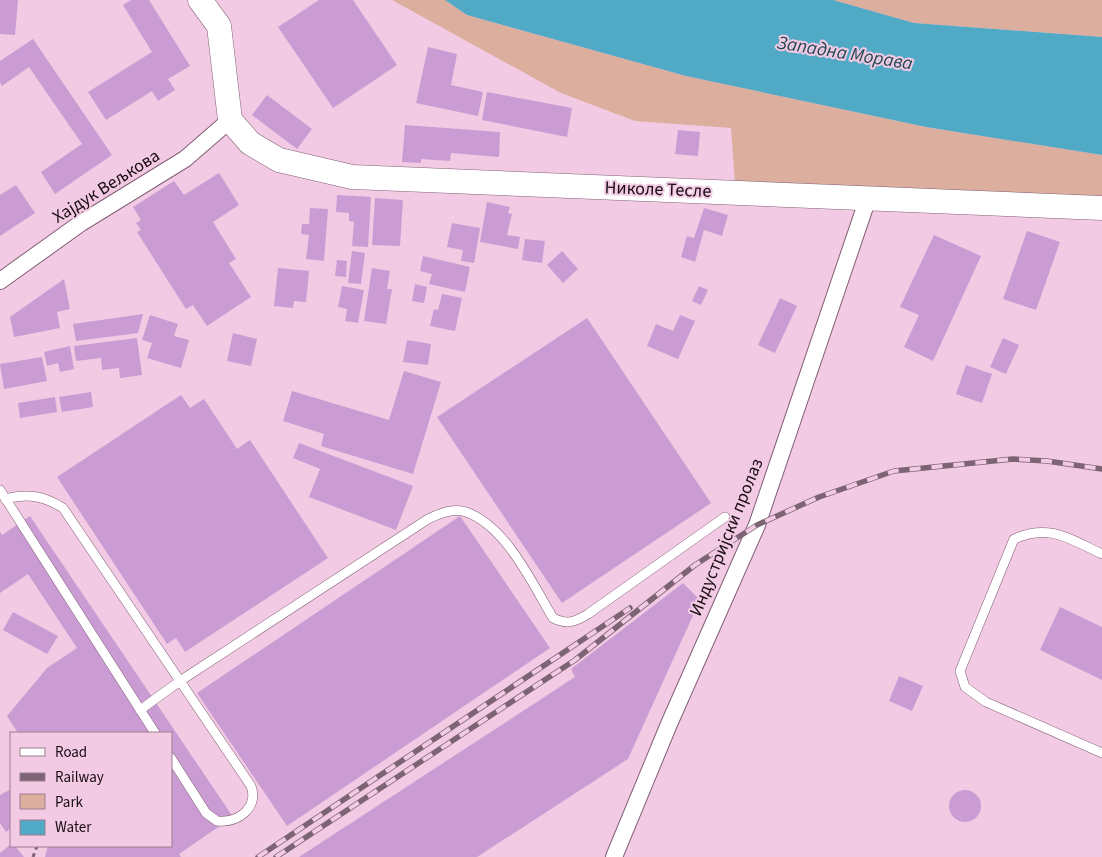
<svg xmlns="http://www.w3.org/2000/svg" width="1102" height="857" viewBox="0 0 1102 857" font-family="'Source Sans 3',sans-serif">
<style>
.green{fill:#dbae9e}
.water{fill:#50a9c5}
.building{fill:#cb9cd4}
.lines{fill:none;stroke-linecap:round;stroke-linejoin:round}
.lane-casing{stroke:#825f76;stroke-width:10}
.street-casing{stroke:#825f76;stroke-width:18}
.secondary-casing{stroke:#825f76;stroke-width:25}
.path{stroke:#7c6372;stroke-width:3;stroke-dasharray:4 4;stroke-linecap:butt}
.lane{stroke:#fff;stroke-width:9}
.street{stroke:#fff;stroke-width:16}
.secondary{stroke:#fff;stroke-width:24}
.rail-casing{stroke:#7d6474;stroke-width:5.5}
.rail{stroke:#f2cae3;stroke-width:4;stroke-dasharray:11;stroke-linecap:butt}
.labels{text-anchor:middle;stroke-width:4;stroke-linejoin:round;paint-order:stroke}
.street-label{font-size:18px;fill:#190c14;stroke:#f2cae3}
.water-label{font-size:19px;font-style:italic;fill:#1f4753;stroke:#f2cae3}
</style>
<rect width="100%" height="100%" fill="#f2cae3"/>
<g class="green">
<path d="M392,0H445L467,15L686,76L926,127L1102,155V197L735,183L731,128L635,121L561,93Z"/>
<path d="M833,0H1102V37L914,23Z"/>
</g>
<path class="water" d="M445,0H833L914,23L1102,37V155L926,127L686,76L467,15Z"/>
<g class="building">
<path d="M0,0H18L15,35L0,34Z"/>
<path d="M131,0H149L190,66L168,79L175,90L158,101L152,91L106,120L88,92L152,52L123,5Z"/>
<path d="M319,0H353L397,65L333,108L278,27Z"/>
<path d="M33,39L112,155L55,194L41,172L82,144L29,67L2,86L0,82V61Z"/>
<path d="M428,47L457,54L451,85L483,92L478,116L416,103Z"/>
<path d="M487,92L572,108L567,137L482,120Z"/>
<path d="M267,95L312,129L297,149L252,115Z"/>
<path d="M405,125L500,132L499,157L451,153L450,161L421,159V163L402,162Z"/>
<path d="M678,130L700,132L698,156L675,154Z"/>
<path d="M219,173L239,205L213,222L236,259L229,263L251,297L207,326L193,305L186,309L137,232L141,230L136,223L141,220L133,207L174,181L184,195Z"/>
<path d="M16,185L35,213L0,236V195Z"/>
<path d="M337,195L371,197L368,247L352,246L354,222L349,221V213L336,212Z"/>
<path d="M375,198L403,200L400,246L372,245Z"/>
<path d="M487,202L510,207L508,213L512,214L507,235L520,237L518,249L480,242Z"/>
<path d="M310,208L328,209L324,261L306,259L309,235L301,234L302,224H309Z"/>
<path d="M704,208L728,215L722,236L704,230L695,262L681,257L687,236L694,238Z"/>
<path d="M452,223L480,228L474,263L461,261L463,250L447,247Z"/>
<path d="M1027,231L1060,242L1036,310L1003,299Z"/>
<path d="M934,235L981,256L933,361L904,347L919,315L900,307Z"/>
<path d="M525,239L545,241L542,263L522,260Z"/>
<path d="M352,251L365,253L361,284L348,283Z"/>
<path d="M562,251L578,269L563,283L547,265Z"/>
<path d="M423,256L470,267L465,292L429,284L432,274L420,271Z"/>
<path d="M337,260L347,261L346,277L335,276Z"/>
<path d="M278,268L309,271L306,302L294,301L293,308L274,306Z"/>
<path d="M372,268L390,271L387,289H392L386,324L364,321Z"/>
<path d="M64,279L70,309L57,312L60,328L14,337L10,317Z"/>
<path d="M415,284L427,287L424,303L412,301Z"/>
<path d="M342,286L364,290L358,323L345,321L347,309L338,307Z"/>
<path d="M699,286L708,290L701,305L692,301Z"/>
<path d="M442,294L462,298L455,331L430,326L434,309L438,310Z"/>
<path d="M780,298L797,306L775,353L758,345Z"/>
<path d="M143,314L138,333L76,341L73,324Z"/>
<path d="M150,315L178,324L174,336L189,340L181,368L147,358L152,343L142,340Z"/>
<path d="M680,315L695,321L678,359L647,346L656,324L673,331Z"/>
<path d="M587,318L711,503L562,603L437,417Z"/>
<path d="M233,333L257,339L251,366L227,361Z"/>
<path d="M137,338L142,375L120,378L119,368L102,370L101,358L76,361L74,346Z"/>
<path d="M1003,338L1019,345L1006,374L990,367Z"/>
<path d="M407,340L431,344L428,365L403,362Z"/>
<path d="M70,346L74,369L60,372L58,363L47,366L44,352Z"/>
<path d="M42,357L47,381L4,389L0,364Z"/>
<path d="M966,365L992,374L982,403L956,394Z"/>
<path d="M404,371L441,382L413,474L321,446L324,434L283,421L292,391L389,420Z"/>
<path d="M91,392L93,407L62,412L59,397Z"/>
<path d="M181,395L190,408L204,399L237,449L250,440L328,558L185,652L176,638L167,644L57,477Z"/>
<path d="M55,397L57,412L20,418L18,403Z"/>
<path d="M299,443L413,486L396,530L309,497L320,469L293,458Z"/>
<path d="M30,516L233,817L179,854L181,857H45L48,846H171V733H18L7,716L47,668L77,648L28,574L0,593V532L2,535Z"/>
<path d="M460,516L550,648L287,826L197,693Z"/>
<path d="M683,583L700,600L628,759L477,857H299L575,677L571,669Z"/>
<path d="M1060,607L1102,627V680L1040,650Z"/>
<path d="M13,612L58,636L47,654L3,630Z"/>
<path d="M899,676L923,686L912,711L889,701Z"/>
<path d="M11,789V828L6,832L0,823V795Z"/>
<circle cx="965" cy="806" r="16"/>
<path d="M11,844L15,846L24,857H0V853Z"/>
</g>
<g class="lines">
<defs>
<g id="lane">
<path d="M0,490L155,733"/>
<path d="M5,499C28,493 44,496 63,508L251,786C259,808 238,823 217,821L206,813L171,758"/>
<path d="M1102,554C1070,539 1049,523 1014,539L960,671L965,687L986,702L1102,753"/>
<path d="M140,710L180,681L428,519C438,514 454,508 466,512C506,526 532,583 553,618C567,625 575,622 588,614L725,517"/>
</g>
<g id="street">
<path d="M0,281L81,223L185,159L230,120"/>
<path d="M614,857L669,724L757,525L868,198"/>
</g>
<path id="secondary" d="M200,0L219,26L230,120L250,143L279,160L352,177L1102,208"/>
</defs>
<use href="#lane" class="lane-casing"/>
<use href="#street" class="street-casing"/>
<use href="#secondary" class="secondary-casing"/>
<path class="path" d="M33,857L37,846"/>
<use href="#lane" class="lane"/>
<use href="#street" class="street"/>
<use href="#secondary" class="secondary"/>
<defs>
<g id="rail">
<path d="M258,857L630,608"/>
<path d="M276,857L575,660L695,565L757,525L819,497L894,471L1013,459L1047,461L1102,469"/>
</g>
</defs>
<use href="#rail" class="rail-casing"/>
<use href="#rail" class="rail"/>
</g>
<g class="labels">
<g class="street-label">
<text transform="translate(106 186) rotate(-32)" y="6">Хајдук Вељкова</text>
<text transform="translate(658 189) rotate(2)" y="6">Николе Тесле</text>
<text transform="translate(726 537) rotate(-68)" y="6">Индустријски пролаз</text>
</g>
<g class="water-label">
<text transform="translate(845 52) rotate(9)" y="7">Западна Морава</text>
</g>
</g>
<rect x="10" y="732" width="162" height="115" fill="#f2cae3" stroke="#9b7e90"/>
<rect x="20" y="748" width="25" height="8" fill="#ffffff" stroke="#9b7e90"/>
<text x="55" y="757" font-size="15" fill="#190c14">Road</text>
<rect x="20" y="773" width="25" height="8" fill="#7d6474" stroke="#9b7e90"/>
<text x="55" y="782" font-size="15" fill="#190c14">Railway</text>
<rect x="20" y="794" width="25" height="15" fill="#dbae9e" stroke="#9b7e90"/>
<text x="55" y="807" font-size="15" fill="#190c14">Park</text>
<rect x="20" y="820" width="25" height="15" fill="#50a9c5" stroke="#9b7e90"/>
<text x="55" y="832" font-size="15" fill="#190c14">Water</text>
</svg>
